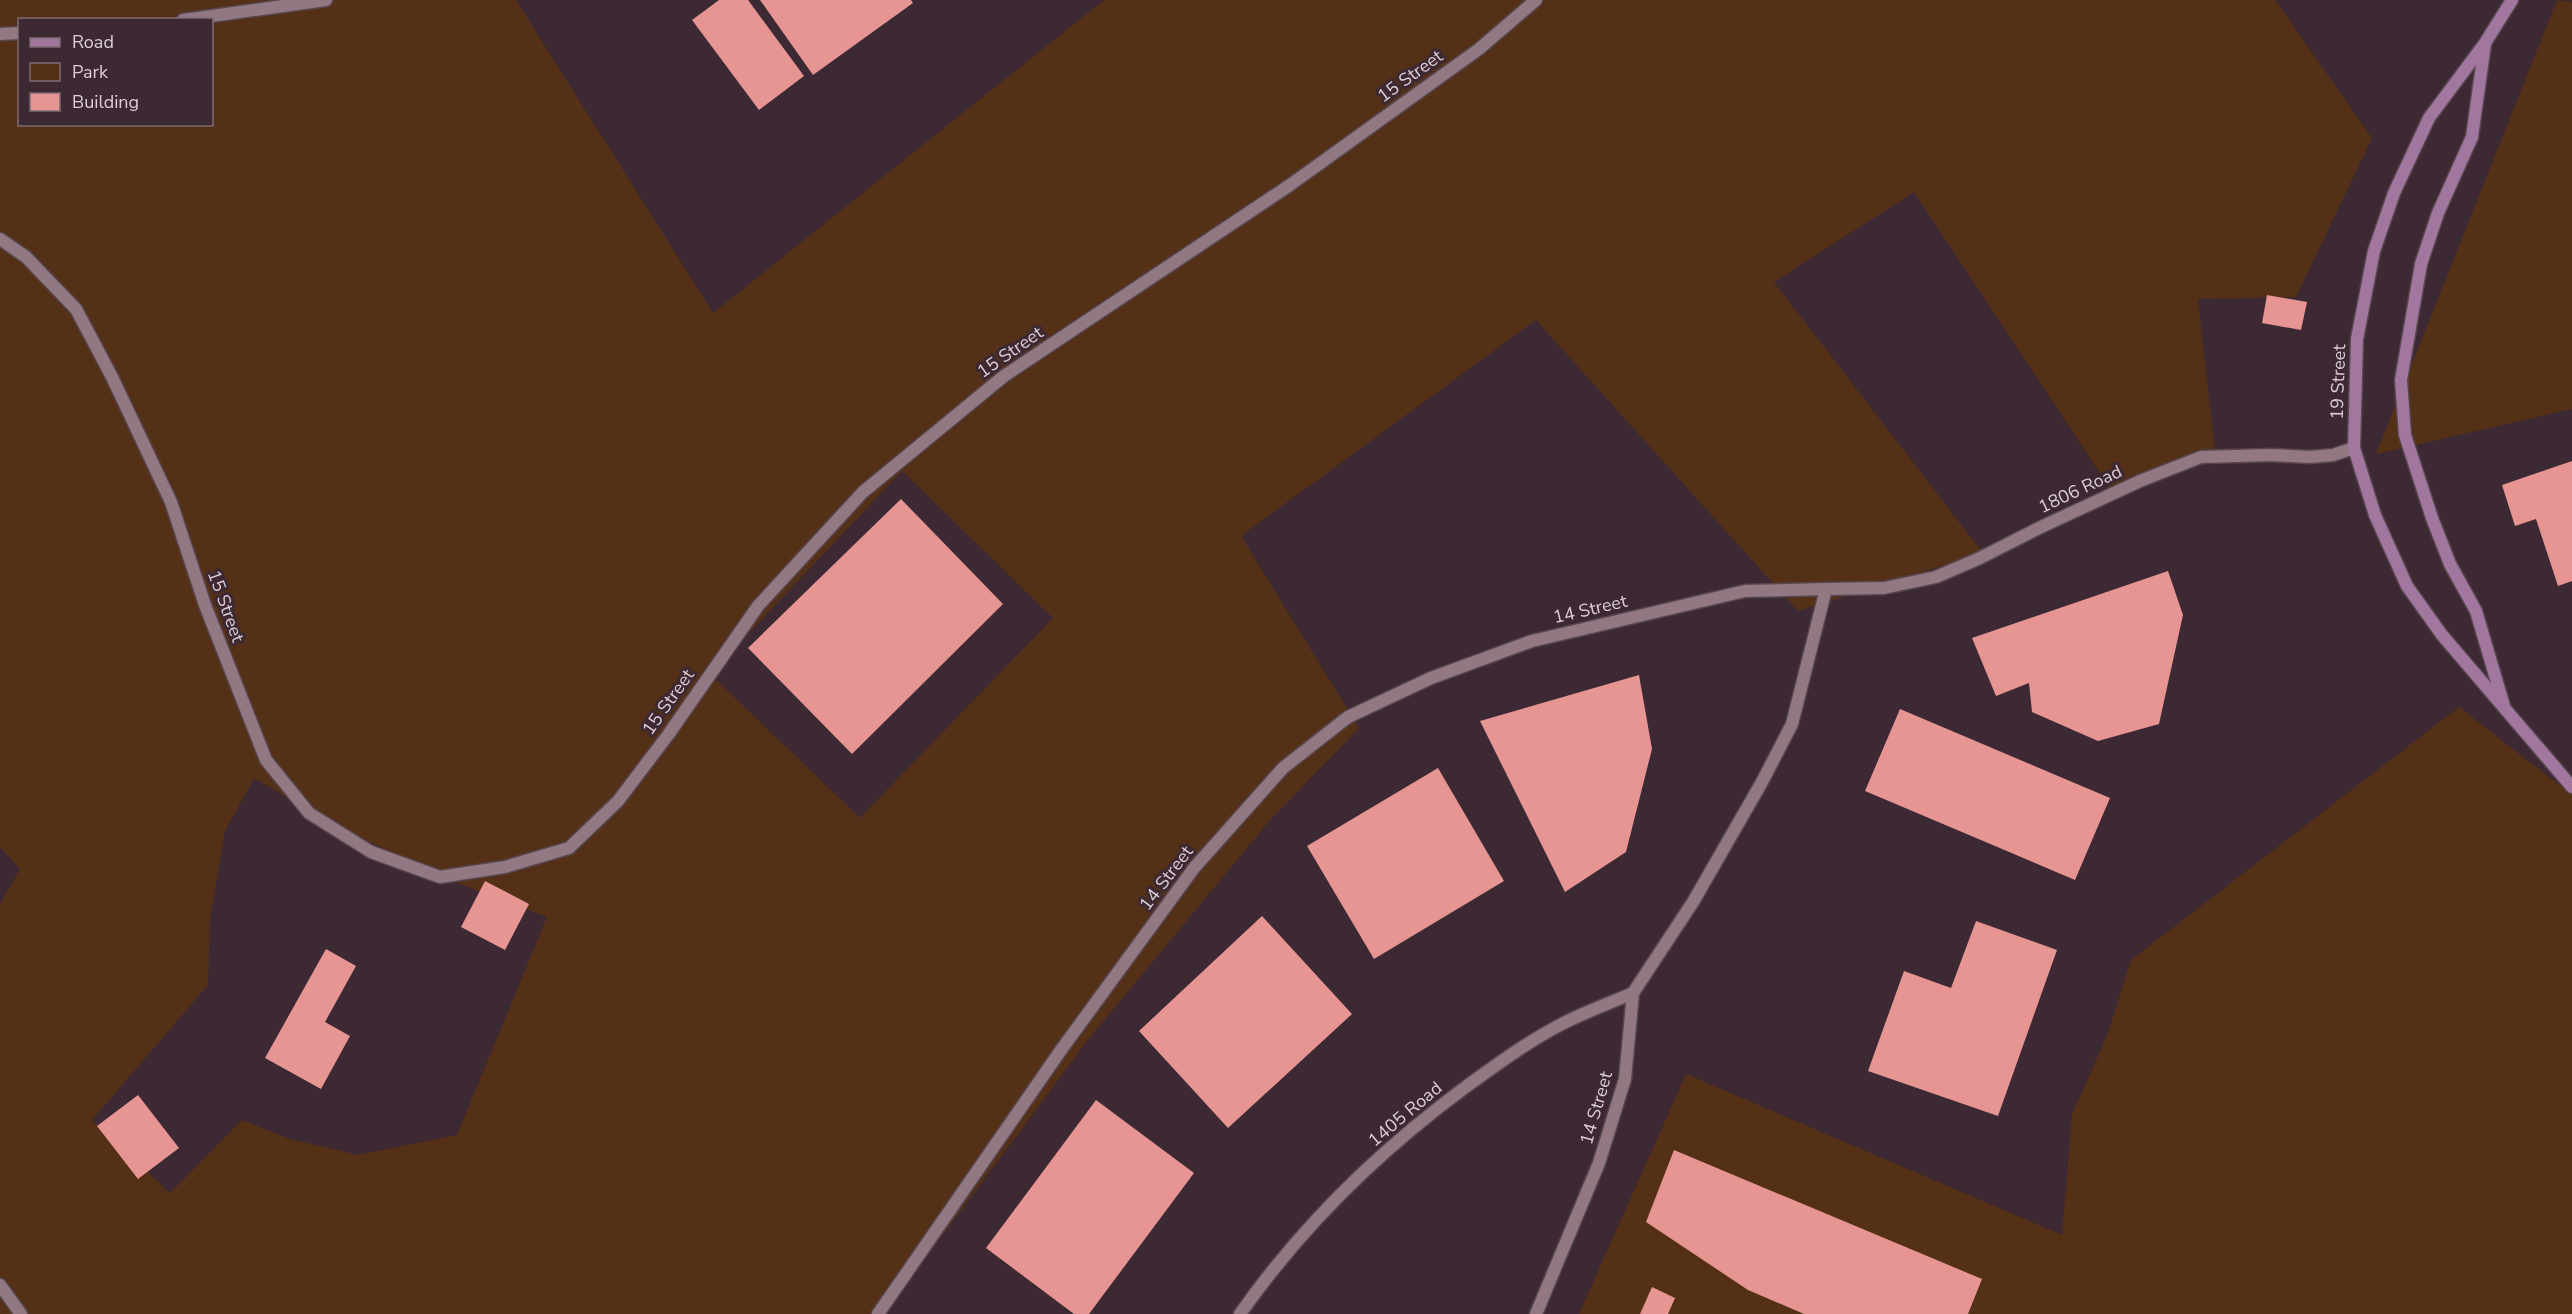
<svg xmlns="http://www.w3.org/2000/svg" width="2572" height="1314" viewBox="0 0 2572 1314" font-family="'Nunito Sans',sans-serif">
<style>
.green{fill:#543017;fill-rule:evenodd}
.building{fill:#e69593}
.lines{fill:none;stroke-linecap:round;stroke-linejoin:round}
.street-casing{stroke:#57464e;stroke-width:15}
.secondary-casing{stroke:#57464e;stroke-width:15}
.street{stroke:#917883;stroke-width:12}
.secondary{stroke:#a1779f;stroke-width:12}
.labels{text-anchor:middle;stroke-width:6;stroke-linejoin:round;paint-order:stroke}
.street-label{font-size:18px;fill:#dcced4;stroke:#3d2933}
</style>
<rect width="100%" height="100%" fill="#3d2933"/>
<g class="green">
<path d="M0,0H516L713,313L1104,0H2275L2372,138L2296,297L2198,299L2215,450L2113,493L1914,192L1774,282L1983,553L1798,611L1536,320L1241,536L1359,728L1271,819L1087,1041L884,1314H0V904L20,869L0,847ZM20,20H212V124H20ZM902,471L1053,618L860,818L710,674ZM254,778L326,821L450,880L547,917L457,1135L358,1155L290,1139L242,1120L170,1193L92,1120L208,985L210,919L225,831Z"/>
<path d="M2557,0L2572,2V409L2376,454Z"/>
<path d="M2459,707L2572,795V1314H1579L1686,1074L2062,1235L2072,1115L2108,1033L2131,960Z"/>
</g>
<g class="building">
<path d="M719,0H748L804,76L759,110L692,20Z"/>
<path d="M760,0H911L913,3L813,75Z"/>
<path d="M2267,295L2307,302L2301,330L2262,323Z"/>
<path d="M2572,461V581L2558,586L2536,519L2515,526L2502,485Z"/>
<path d="M901,499L1003,604L852,754L748,648Z"/>
<path d="M2168,571L2183,615L2159,724L2098,741L2032,712L2029,683L1996,696L1972,638Z"/>
<path d="M1639,675L1652,749L1626,852L1565,892L1480,721Z"/>
<path d="M1900,709L2110,798L2075,880L1865,791Z"/>
<path d="M1438,768L1504,881L1374,959L1307,846Z"/>
<path d="M485,881L529,904L505,950L461,927Z"/>
<path d="M1262,916L1352,1014L1228,1128L1139,1031Z"/>
<path d="M1976,921L2057,950L1998,1116L1868,1071L1904,971L1951,988Z"/>
<path d="M326,949L356,966L325,1022L350,1036L321,1089L265,1058Z"/>
<path d="M138,1095L179,1148L138,1179L97,1126Z"/>
<path d="M1096,1100L1194,1173L1089,1314H1074L986,1248Z"/>
<path d="M1674,1150L1982,1279L1968,1314H1804L1748,1290L1646,1222Z"/>
<path d="M1652,1287L1675,1298L1668,1314H1640Z"/>
</g>
<g class="lines">
<defs>
<g id="street">
<path d="M183,20L326,0"/>
<path d="M0,34L20,33"/>
<path d="M0,239L26,257L76,309L112,377L171,502L205,605L266,760L309,813L371,852L440,877L505,867L569,848L618,801L668,735L758,606L863,492L1004,376L1290,185L1479,49L1536,0"/>
<path d="M1826,589L1884,588L1936,577L1980,558L2041,527L2140,481L2201,457L2271,455L2310,457L2333,455L2354,448"/>
<path d="M0,1285L21,1314"/>
<path d="M878,1314L1061,1050L1194,868L1283,768L1348,717L1431,678L1532,641L1745,591L1826,589L1792,724L1762,782L1693,902L1633,993L1625,1079L1599,1163L1536,1314"/>
<path d="M1240,1314C1302,1226 1380,1150 1467,1086C1496,1065 1526,1043 1558,1026C1582,1013 1608,1004 1633,993"/>
</g>
<g id="secondary">
<path d="M2512,0L2485,43L2429,118L2394,193L2374,251L2357,339L2354,448L2375,515L2407,586L2442,635L2572,787"/>
<path d="M2485,44L2472,137L2438,213L2421,264L2401,380L2405,435L2432,518L2450,564L2476,611L2504,706"/>
</g>
</defs>
<use href="#street" class="street-casing"/>
<use href="#secondary" class="secondary-casing"/>
<use href="#street" class="street"/>
<use href="#secondary" class="secondary"/>
</g>
<g class="labels">
<g class="street-label">
<text transform="translate(1410 76) rotate(-36)" y="6">15 Street</text>
<text transform="translate(1010 352) rotate(-35)" y="6">15 Street</text>
<text transform="translate(2338 382) rotate(-88)" y="6">19 Street</text>
<text transform="translate(2080 489) rotate(-25)" y="6">1806 Road</text>
<text transform="translate(226 606) rotate(70)" y="6">15 Street</text>
<text transform="translate(1590 609) rotate(-13)" y="6">14 Street</text>
<text transform="translate(668 702) rotate(-55)" y="6">15 Street</text>
<text transform="translate(1166 878) rotate(-53)" y="6">14 Street</text>
<text transform="translate(1596 1108) rotate(-74)" y="6">14 Street</text>
<text transform="translate(1405 1114) rotate(-40)" y="6">1405 Road</text>
</g>
</g>
<rect x="18" y="18" width="195" height="108" fill="#3d2933" stroke="#7d6b73" stroke-width="1.5"/>
<rect x="30" y="38" width="30" height="9" fill="#a1779f" stroke="#7d6b73" stroke-width="1.5"/>
<text x="72" y="48" font-size="18" fill="#dcced4">Road</text>
<rect x="30" y="63" width="30" height="18" fill="#543017" stroke="#7d6b73" stroke-width="1.5"/>
<text x="72" y="78" font-size="18" fill="#dcced4">Park</text>
<rect x="30" y="93" width="30" height="18" fill="#e69593" stroke="#7d6b73" stroke-width="1.5"/>
<text x="72" y="108" font-size="18" fill="#dcced4">Building</text>
</svg>
